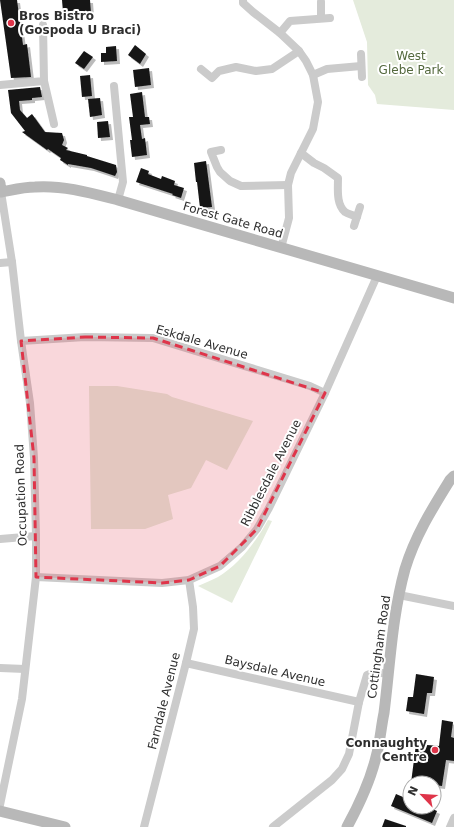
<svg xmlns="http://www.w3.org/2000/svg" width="454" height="827" viewBox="0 0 454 827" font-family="'DejaVu Sans',sans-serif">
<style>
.green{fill:#e4ebdc}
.building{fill:#151515;filter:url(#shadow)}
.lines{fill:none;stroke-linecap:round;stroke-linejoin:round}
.street{stroke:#cbcbcb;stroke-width:8}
.secondary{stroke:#b8b8b8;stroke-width:11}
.marked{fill:#df354a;fill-opacity:0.2;stroke:#df354a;stroke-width:3;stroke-dasharray:8 5;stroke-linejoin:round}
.poi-dot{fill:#df354a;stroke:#fff;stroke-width:1.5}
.labels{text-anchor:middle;stroke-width:4;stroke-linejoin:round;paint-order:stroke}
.poi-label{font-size:12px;font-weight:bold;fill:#2e2e2e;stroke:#fff;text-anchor:start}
.park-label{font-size:12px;fill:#53683d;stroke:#fff}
.street-label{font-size:12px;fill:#2e2e2e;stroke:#fff}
</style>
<defs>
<filter id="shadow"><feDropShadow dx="3" dy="3" stdDeviation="0" flood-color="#0004"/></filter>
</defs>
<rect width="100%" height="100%" fill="#fff"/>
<g class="green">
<path d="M353,0H454V110L377,104L375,95L368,85L367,42Z"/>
<path d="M89,386H117L167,394L172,397L253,421L227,470L206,460L191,488L168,495L173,519L145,529H91Z"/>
<path d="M268,520L272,521L232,603L198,586C205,583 212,580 218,577C239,565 257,540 268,520Z"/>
</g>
<g class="building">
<path d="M0,0H17L23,45L27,44L31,77L11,78Z"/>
<path d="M62,0H90L91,13L79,14V10L63,12Z"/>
<path d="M135,45L146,54L140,64L128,55Z"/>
<path d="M116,46L117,61L101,62V53H106V47Z"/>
<path d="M84,51L93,57L84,69L75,63Z"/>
<path d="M149,68L151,85L135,87L133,70Z"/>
<path d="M90,75L92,96L82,97L80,76Z"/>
<path d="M40,87L42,97L32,98V100L19,101L20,110L27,118L32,114L45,132L62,133L64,140L62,145L68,148L66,150L87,155V156L116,165L117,172L115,176L91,168L68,164V165L60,160L61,158L48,149L47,150L22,132L25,131L11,113L8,90Z"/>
<path d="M142,92L145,117H149L150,124L140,125L142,139L145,138L147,155L132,157L130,140H132L129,117H133L130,94Z"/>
<path d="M100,98L102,115L90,117L88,99Z"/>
<path d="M108,121L110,137L98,138L97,122Z"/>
<path d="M206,161L212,207L200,208L197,182H196L194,163Z"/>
<path d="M141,168L149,171L148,174L161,179L162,176L175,181L174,185L184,188L181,198L172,195L173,194L136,182Z"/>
<path d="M416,674L434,677L432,693H427L424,714L406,711L408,697H413Z"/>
<path d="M442,720L453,722L451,737L454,738V761L446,760L442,786L434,785V783H411L416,744L439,746Z"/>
<path d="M396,794L410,800V807H428L437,811L432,823L391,806Z"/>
<path d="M385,819L406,826V827H382Z"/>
</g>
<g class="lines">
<g class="street">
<path d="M243,0V3L253,12L280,33L299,51L306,61L313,75L318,102L313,129L291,173L288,185L289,218L281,248"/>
<path d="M321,2V18"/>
<path d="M280,33L290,21L330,18"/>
<path d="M361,54L362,77"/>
<path d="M201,69L212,78L219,71L236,67L256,71L272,69L299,51"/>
<path d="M313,75L327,69L361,66"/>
<path d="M44,81L54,124"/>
<path d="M0,85L44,81L43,25"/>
<path d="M114,86L123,182L118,200"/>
<path d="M221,150L211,152L217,167L220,172L230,181L241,186L288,185"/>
<path d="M301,153L314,163L324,168L338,178C338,189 336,204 345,212C348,214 353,215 357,217"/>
<path d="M354,226L360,207"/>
<path d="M0,263L12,262"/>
<path d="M21,341L85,337L153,338L310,386L325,393"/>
<path d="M0,539L36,536"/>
<path d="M36,577L162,583L189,580L220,566L242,547L257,529L269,508L325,393L377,276"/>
<path d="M399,595L454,606"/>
<path d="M186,663L359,702"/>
<path d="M0,668L25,669"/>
<path d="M0,805L22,699L36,577V536L34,458L30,403L21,341L12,262L1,192"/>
<path d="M144,827L186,663L194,629L193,607L189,580"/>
<path d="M273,827L332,780L342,769L349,754L359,702L367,675L375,672L388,674"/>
<path d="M450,827L454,818"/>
</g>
<g class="secondary">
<path d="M0,183L1,192C12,190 24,187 35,187C63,185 91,193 118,200L454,298"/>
<path d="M0,811L65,827"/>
<path d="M347,827C359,805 370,782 376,757C380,743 381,727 384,713C390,665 392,616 405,569C415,536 432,509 450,480L454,476"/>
</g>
</g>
<path class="marked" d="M85,337L153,338L325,393L257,529L220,566L189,580L162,583L36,577L34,458L21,341Z"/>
<g class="poi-dot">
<circle cx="11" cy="23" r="4"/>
<circle cx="435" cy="750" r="4"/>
</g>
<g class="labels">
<g class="poi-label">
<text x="19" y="20">Bros Bistro<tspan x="19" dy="14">(Gospoda U Braci)</tspan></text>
<text x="427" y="747" text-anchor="end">Connaughty<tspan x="427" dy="14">Centre</tspan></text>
</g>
<g class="park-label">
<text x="411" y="60">West<tspan x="411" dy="14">Glebe Park</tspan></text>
</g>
<g class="street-label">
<text transform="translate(233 220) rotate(16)" y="4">Forest Gate Road</text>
<text transform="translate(202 342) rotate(16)" y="4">Eskdale Avenue</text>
<text transform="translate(271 473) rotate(-63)" y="4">Ribblesdale Avenue</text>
<text transform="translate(21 495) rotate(-92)" y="4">Occupation Road</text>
<text transform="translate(379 647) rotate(-82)" y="4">Cottingham Road</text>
<text transform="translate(275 671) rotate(13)" y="4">Baysdale Avenue</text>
<text transform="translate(164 701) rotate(-76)" y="4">Farndale Avenue</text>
</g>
</g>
<g transform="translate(422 795) rotate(295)"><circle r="19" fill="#ffffff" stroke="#ababab"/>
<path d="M0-3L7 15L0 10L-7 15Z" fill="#df354a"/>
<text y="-6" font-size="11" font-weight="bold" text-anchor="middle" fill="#2e2e2e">N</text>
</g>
</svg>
